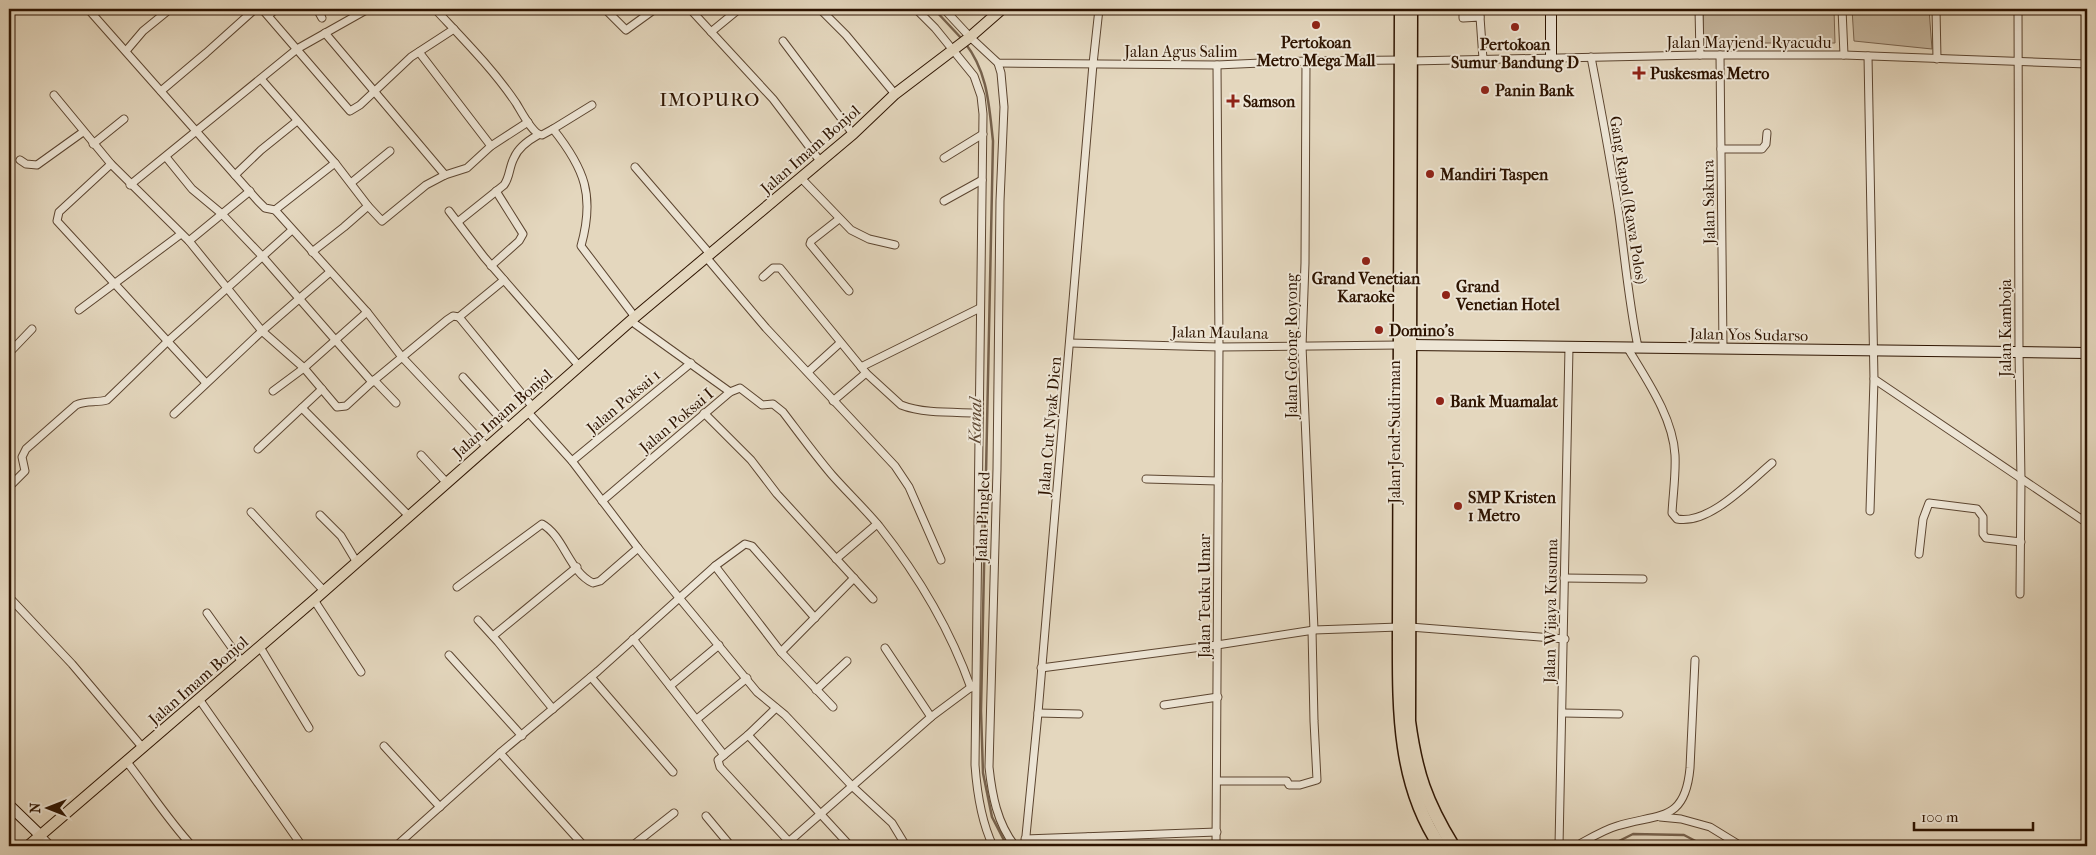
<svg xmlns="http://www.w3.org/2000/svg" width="2096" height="855" viewBox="0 0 2096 855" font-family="'IM FELL French Canon',serif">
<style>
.green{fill:#c5b69e;stroke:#7a6550}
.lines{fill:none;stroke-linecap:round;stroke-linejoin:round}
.stream{stroke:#76614c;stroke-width:2.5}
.street-casing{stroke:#5c4530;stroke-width:9}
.secondary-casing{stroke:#2e1401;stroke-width:12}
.primary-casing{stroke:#2e1401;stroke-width:12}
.highway-casing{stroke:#2e1401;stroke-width:15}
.street{stroke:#ede5d5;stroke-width:7}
.secondary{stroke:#ede5d5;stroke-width:10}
.primary{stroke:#e4d7be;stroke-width:10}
.highway{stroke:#e4d7be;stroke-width:12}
.poi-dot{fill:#8f2418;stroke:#ede5d5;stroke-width:2}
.labels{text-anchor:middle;stroke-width:4;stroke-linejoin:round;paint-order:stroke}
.poi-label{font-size:16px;font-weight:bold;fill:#2e1401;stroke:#ede5d5;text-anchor:start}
.street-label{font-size:16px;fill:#2e1401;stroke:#ede5d5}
.water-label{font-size:18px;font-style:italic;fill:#5e4833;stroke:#ede5d5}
.quarter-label{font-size:19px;letter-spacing:1px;fill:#2e1401;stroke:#ede5d5}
</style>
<rect width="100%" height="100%" fill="#e4d7be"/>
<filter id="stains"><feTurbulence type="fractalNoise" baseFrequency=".004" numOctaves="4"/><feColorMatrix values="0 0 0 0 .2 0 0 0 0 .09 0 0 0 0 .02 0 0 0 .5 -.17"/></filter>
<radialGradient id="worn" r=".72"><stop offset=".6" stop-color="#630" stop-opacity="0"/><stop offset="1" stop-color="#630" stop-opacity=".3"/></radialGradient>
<g class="green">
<path d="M1703,9H1834L1835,43H1703Z"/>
<path d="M1852,9H1929L1932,49L1854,41Z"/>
</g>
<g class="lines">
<g class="stream">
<path d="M934,9L962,39"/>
<path d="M965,43C988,72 989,106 993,141L981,711L983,773L992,817L1007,846"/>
<path d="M1609,846L1633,834L1684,835L1705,846"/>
</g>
<defs>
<g id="street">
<path d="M88,9L258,201L265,208L275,210L367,312L402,357L486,446"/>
<path d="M262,9L350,111L360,105L411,57L454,29"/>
<path d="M317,9L322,18"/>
<path d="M435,9C463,39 493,69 516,103C521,111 533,135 542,135L553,129C585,169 595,196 581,246L635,317"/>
<path d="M605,9L626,30L655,9"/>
<path d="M690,9L773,99L820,161"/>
<path d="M820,9L846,35L895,94"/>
<path d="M916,9L935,28L974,76L981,96L983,114L975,765C977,793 981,821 993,846"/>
<path d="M944,9L970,37L998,63L1217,65L1306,61L1402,60"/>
<path d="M1463,9V18L1480,17L1483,59"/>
<path d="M1699,9L1700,55"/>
<path d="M1842,9L1844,55"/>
<path d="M1936,9L1937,59"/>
<path d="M2018,9L2019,351L2021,480L2020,594"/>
<path d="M268,15L277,9"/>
<path d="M1480,17V9"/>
<path d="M711,32L739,9"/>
<path d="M325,33L445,175"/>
<path d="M783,41L853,134"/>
<path d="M126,51L143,31L170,9"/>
<path d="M419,52L491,146"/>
<path d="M1720,55L1723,348"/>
<path d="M1868,56L1874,379L2087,523"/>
<path d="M1591,57C1601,109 1611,162 1619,215C1625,259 1629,304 1638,347"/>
<path d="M1306,61L1305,263L1302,346L1314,630"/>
<path d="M1411,61L1700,55H1844L2087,64"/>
<path d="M998,63L1001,73L1004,107L1000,201L997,469L989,767C992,795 997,823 1015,846"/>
<path d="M261,79L335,163L368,206L382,221L426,185L445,175L467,168L491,146L528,122"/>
<path d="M161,91L206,53L255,9"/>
<path d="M54,95L111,164L189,241L262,331L304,368L337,407L346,406L372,382L447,320L453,316L459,317L504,280"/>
<path d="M553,129L592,105"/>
<path d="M93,144L124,119"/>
<path d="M1721,149H1762L1766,144L1767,133"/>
<path d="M166,157L192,189L222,214L262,256L372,382"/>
<path d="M944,158L983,134"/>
<path d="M20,160L26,164L37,165L83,132"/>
<path d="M111,164L59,212L57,221L206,383"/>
<path d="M635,167L710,254"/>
<path d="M235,175L261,150L297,121"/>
<path d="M801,178L851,230L869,239L895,245"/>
<path d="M351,183L390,151"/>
<path d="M130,185L297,49L368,9"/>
<path d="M944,201L982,180"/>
<path d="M275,210L335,163"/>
<path d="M449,211L484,257L579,366"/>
<path d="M839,219L811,241L810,244L849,291"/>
<path d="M459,221L504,185C510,177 509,167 514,158C518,148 529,140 538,135"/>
<path d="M189,241L250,191"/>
<path d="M312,252L344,227L368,206"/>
<path d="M706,257L766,328L895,466L909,487L941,560"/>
<path d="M491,266L519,241L523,234L496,191"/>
<path d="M763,277L773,268H780L866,373L901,405C924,414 954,412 979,413"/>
<path d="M79,310L181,234"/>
<path d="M459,317L532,406"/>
<path d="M631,321L730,392"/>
<path d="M1070,343L1219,347L1399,345"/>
<path d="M1627,347C1646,379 1673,417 1675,455C1676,474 1673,494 1672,513L1677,519C1709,525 1748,483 1772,463"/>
<path d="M9,353L32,329"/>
<path d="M861,367L980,308"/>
<path d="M808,372L840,343"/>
<path d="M463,377L508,427"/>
<path d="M374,380L396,403"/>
<path d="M273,391L304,368L367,312"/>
<path d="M833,401L866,373"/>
<path d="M302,408L409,516"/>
<path d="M527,411L572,461L638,548L757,692L785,715L853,787L892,823L906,846"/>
<path d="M704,413L751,460L777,494L873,599"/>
<path d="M174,414L262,331L330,272"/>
<path d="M258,449L322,389"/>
<path d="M421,455L446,482"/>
<path d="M572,461L691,363"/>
<path d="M1146,479L1218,481"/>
<path d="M9,487L25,471L22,457L26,449L76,405C86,400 96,403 107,400L168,341L292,230"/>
<path d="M602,501L730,392L740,388L762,405L773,404L783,412C799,433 815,455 832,475C847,492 864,508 879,526C917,574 950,629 971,688"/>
<path d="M1870,511L1874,379"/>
<path d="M251,512L324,591"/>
<path d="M320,515L341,536L356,561"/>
<path d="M1919,554L1923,519L1929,503L1977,509L1983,517V534L1986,538L2021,542"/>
<path d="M836,559L877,524"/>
<path d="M715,566L781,652L833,707"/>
<path d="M1564,578L1643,579"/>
<path d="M457,587L542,524C564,536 569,572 593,583L600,581L638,548"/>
<path d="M9,597L72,664L143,748"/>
<path d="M314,600L361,672"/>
<path d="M207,613L242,662"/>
<path d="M478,620L498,642L553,709"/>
<path d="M1410,627L1565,639"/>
<path d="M493,636L577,567"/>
<path d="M633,639L724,755L718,760L720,767L793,846"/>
<path d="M260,647L309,728"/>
<path d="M885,648L931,717"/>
<path d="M781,652L854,578"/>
<path d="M449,655L522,736"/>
<path d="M1041,668L1217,645L1314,630L1399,627"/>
<path d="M591,677L673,772"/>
<path d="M670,686L719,645"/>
<path d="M816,690L847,661"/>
<path d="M199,699L302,846"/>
<path d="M1164,705L1218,697"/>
<path d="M1038,713L1079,714"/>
<path d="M1563,713L1619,714"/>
<path d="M697,719L747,678"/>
<path d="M748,735L850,846"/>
<path d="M384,746L440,807"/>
<path d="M500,753L584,846"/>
<path d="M724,755L748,735L776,708"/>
<path d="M127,762C149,790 168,820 192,846"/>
<path d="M1217,781H1287L1289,785H1300L1317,780L1314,721L1312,630"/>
<path d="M706,816L731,846"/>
<path d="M1660,817L1681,819L1710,827L1741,846"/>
<path d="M40,835L51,846"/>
<path d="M1025,839L1217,832"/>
<path d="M396,846L500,753L598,671L715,566L745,544L752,546L815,618"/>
<path d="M632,846L674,813"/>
<path d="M784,846L931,717L974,685"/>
<path d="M1025,846L1038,713L1093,64L1099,9"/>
<path d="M1086,846L1088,837"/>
<path d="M1216,846L1219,347L1217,65"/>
<path d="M1559,846L1569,347"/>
<path d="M1576,846C1589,839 1603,830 1617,826C1659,813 1685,823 1690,768L1695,660"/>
</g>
<g id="secondary">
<path d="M1551,9V57"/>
<path d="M1410,345L2087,353"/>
<path d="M9,805L40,835"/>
</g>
<path id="primary" d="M28,846L314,600L635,317L853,134L895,94L970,37L1002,9"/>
<g id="highway">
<path d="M1401,9L1399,627C1399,702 1396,781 1440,846"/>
<path d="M1411,9L1409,721C1416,773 1426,802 1453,846"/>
</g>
</defs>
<use href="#street" class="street-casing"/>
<use href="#secondary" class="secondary-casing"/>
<use href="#primary" class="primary-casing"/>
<use href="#highway" class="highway-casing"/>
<use href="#street" class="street"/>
<use href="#secondary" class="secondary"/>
<use href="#primary" class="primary"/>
<use href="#highway" class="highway"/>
</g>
<g class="poi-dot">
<circle cx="1316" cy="25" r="5"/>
<circle cx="1515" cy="27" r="5"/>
<path d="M1636.5 65.5h5v5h5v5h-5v5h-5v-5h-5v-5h5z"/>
<circle cx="1485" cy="90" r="5"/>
<path d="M1230.5 93.5h5v5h5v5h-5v5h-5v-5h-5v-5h5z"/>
<circle cx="1430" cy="174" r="5"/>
<circle cx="1366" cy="261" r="5"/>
<circle cx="1446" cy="295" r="5"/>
<circle cx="1379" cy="330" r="5"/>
<circle cx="1440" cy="401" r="5"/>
<circle cx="1458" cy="506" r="5"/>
</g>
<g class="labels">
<g class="poi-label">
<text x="1316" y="48" text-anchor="middle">Pertokoan<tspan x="1316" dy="18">Metro Mega Mall</tspan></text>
<text x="1515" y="50" text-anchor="middle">Pertokoan<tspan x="1515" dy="18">Sumur Bandung D</tspan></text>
<text x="1650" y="79">Puskesmas Metro</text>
<text x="1495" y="96">Panin Bank</text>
<text x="1243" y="107">Samson</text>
<text x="1440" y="180">Mandiri Taspen</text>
<text x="1366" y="284" text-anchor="middle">Grand Venetian<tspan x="1366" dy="18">Karaoke</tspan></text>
<text x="1456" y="292">Grand<tspan x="1456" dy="18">Venetian Hotel</tspan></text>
<text x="1389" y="336">Domino's</text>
<text x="1450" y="407">Bank Muamalat</text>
<text x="1468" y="503">SMP Kristen<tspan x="1468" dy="18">1 Metro</tspan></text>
</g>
<g class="street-label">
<text x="1749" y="48">Jalan Mayjend. Ryacudu</text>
<text x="1181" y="57">Jalan Agus Salim</text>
<text transform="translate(810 149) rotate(-41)" y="6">Jalan Imam Bonjol</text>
<text transform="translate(1629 200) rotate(81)" y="6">Gang Rapol (Rawa Polos)</text>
<text transform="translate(1708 202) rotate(-91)" y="6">Jalan Sakura</text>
<text transform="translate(2005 328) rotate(-90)" y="6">Jalan Kamboja</text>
<text transform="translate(1220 332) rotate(1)" y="6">Jalan Maulana</text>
<text transform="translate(1749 334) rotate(1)" y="6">Jalan Yos Sudarso</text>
<text transform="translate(1291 346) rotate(-90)" y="6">Jalan Gotong Royong</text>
<text transform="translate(623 401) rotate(-40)" y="6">Jalan Poksai 1</text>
<text transform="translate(502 413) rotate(-41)" y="6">Jalan Imam Bonjol</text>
<text transform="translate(676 420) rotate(-40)" y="6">Jalan Poksai I</text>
<text transform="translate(1049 426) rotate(-85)" y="6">Jalan Cut Nyak Dien</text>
<text transform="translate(1394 432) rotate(-90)" y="6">Jalan Jend. Sudirman</text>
<text transform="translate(982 517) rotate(-88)" y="6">Jalan Pingled</text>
<text transform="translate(1204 596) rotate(-90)" y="6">Jalan Teuku Umar</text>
<text transform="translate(1550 611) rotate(-89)" y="6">Jalan Wijaya Kusuma</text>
<text transform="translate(198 680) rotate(-41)" y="6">Jalan Imam Bonjol</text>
</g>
<g class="water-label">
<text transform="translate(975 421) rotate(-89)" y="6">Kanal</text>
</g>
<g class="quarter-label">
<text x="710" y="106">IMOPURO</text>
</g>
</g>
<rect width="2096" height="855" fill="none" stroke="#e4d7be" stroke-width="30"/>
<rect x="10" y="10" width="2076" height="835" fill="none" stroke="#2e1401" stroke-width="2.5"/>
<rect x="15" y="15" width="2066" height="825" fill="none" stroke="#2e1401"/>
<g transform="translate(48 808) rotate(270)" stroke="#ede5d5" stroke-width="4" paint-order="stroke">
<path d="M0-4L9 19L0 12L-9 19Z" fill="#2e1401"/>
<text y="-8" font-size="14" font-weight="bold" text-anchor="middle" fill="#2e1401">N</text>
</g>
<path d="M1914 822v8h119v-8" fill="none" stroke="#2e1401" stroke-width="2.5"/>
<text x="1921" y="822" font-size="15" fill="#2e1401" stroke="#ede5d5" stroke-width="4" paint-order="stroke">100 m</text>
<rect width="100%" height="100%" filter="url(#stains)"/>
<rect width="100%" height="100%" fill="url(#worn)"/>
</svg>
